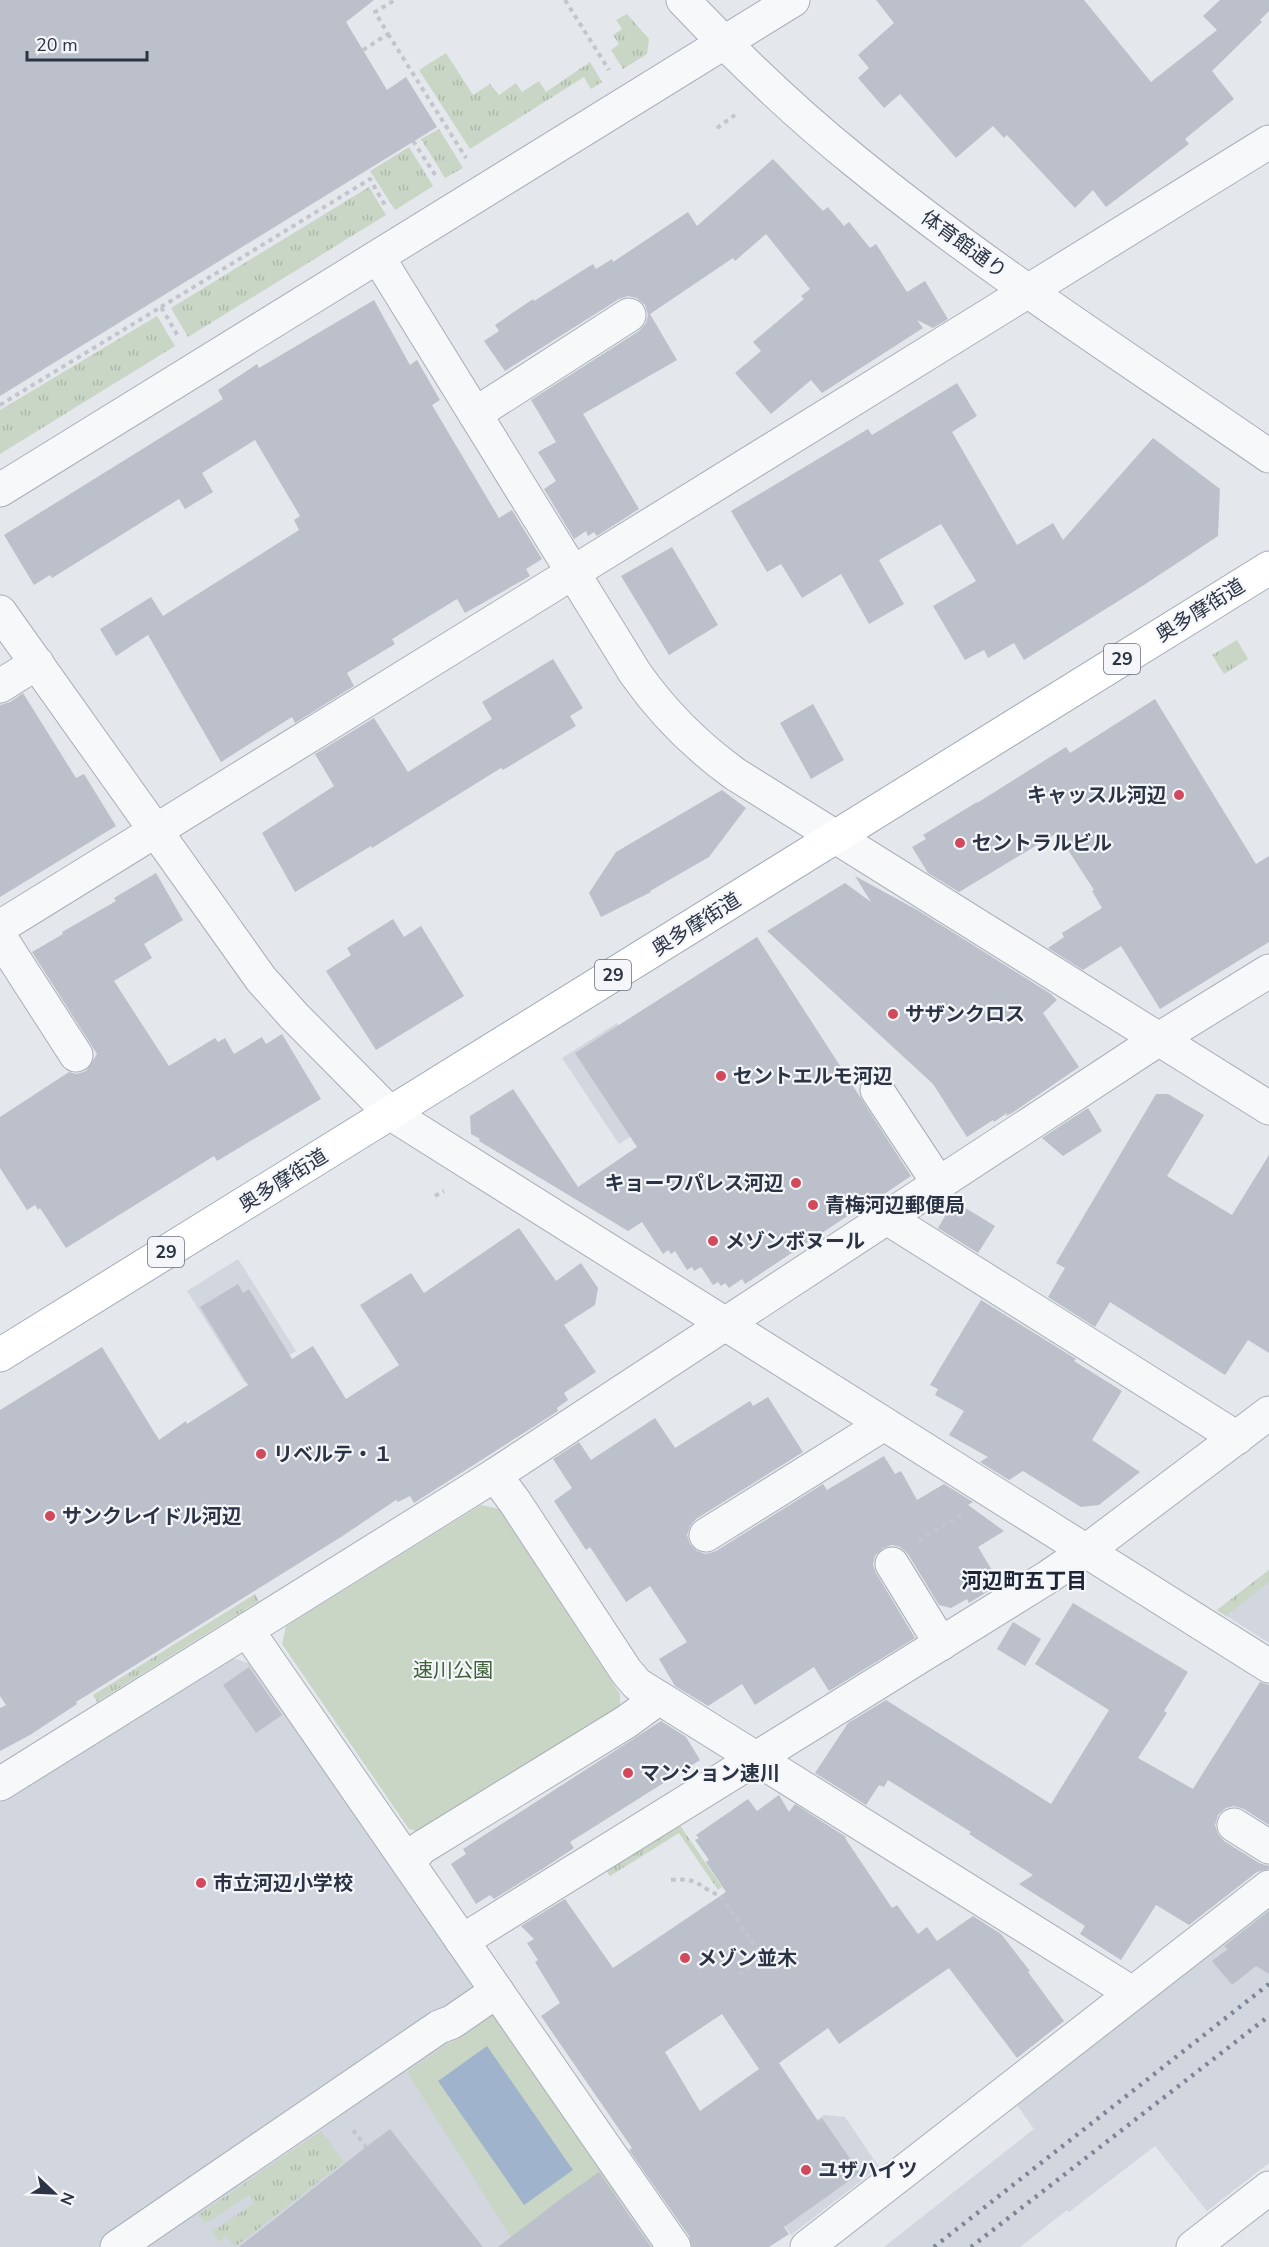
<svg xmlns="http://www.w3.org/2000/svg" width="1269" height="2247" viewBox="0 0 1269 2247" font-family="'Nunito Sans','Noto Sans JP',sans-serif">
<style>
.built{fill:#d2d6de}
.grass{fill:url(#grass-tufts)}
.park{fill:#c9d6c5}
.water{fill:#9fb4cc}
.building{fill:#bbc0ca;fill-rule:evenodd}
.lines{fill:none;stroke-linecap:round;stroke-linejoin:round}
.minor-casing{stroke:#a9aeb7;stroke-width:35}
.major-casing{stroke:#a3abb8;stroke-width:35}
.path{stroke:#c2c5cb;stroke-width:4;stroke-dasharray:4.5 4.5;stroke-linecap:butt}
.minor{stroke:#f7f8fa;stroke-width:33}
.major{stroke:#fff;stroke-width:33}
.rail{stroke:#7d8696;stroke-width:4.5;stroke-dasharray:3 6;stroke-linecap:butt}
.poi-dot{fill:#d1495b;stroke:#f4f6f9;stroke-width:2}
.labels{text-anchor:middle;stroke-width:4.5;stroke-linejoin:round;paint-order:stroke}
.shield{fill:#f4f6f9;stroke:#676e7b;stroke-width:1.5}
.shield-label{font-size:18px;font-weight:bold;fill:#2b3445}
.street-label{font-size:20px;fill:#2b3445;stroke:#f4f6f9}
.poi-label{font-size:20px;font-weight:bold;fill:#2b3445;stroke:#f4f6f9;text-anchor:start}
.park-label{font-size:20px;fill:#3f6138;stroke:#f4f6f9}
.neighbourhood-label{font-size:21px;font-weight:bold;fill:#1d2536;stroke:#f4f6f9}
</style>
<defs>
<pattern id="grass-tufts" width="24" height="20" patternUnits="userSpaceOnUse" patternTransform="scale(1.5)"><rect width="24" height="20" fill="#c9d6c5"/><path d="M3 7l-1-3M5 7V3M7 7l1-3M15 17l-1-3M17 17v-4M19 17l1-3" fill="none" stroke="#adb8ab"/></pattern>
</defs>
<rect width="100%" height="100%" fill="#e4e7ec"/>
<g class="built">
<path d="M617,1023L673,1108L619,1144L562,1058Z"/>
<path d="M238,1259L296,1351L245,1383L187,1291Z"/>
<path d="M1269,1570V1643L1217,1610Z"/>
<path d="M233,1658L251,1664L653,2247H0V1803Z"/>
<path d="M1269,1907V2163L1207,2211L1155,2146L1069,2212L1067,2210L1020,2247H884L1034,2129L1017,2105Z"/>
<path d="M824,2115L845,2117L879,2167L791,2235L746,2169Z"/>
</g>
<g class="grass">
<path d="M627,14L649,39L647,54L623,69L611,50L619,44L613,35L622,29L616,20Z"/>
<path d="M446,53L473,95L490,84L499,95L516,83L522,92L539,81L546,92L590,62L602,82L591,89L584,77L470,149L419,70Z"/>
<path d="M439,129L463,168L445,178L421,139Z"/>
<path d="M409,147L433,186L395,210L370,171Z"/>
<path d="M369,187L386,215L188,337L171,308Z"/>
<path d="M157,316L175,346L0,454V410Z"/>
<path d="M1237,640L1248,659L1224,674L1212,655Z"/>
<path d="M1269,1570V1582L1226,1616L1217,1610Z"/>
<path d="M255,1594L259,1601L97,1702L93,1695Z"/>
<path d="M679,1824L722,1887L718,1890L679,1833L610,1876L605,1869Z"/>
<path d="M321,2131L344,2162L235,2247L226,2236L219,2242L212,2232L254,2203L249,2195L205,2224L198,2215Z"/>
</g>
<g class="park">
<path d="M481,1505L499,1509L620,1694V1714L418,1831L409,1829L282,1644L286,1626Z"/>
<path d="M492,2014L617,2194L602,2205L514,2242L407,2072Z"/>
</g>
<path class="water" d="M487,2046L573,2170L524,2205L438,2081Z"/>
<g class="building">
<path d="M0,0H374L346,22L387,90L406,77L437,127L0,396Z"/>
<path d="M876,0H1084L1151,82L1217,30L1203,16L1220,0H1269V11L1260,20L1262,22L1212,71L1234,99L1185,139L1189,144L1106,207L1093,190L1075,208L1007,135L1004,138L993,126L956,158L900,94L884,108L858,78L869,68L858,55L894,23Z"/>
<path d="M773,159L823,211L828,207L844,226L849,222L870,248L876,244L907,292L925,281L948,319L933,328L917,320L923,328L822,393L811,380L771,414L735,373L761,351L753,342L804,299L801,296L810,289L766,234L735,261L733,258L650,314L677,360L583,414L639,509L597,536L594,532L588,536L586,531L574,539L544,489L556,481L538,452L556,442L531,400L639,331L646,323L648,315L645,305L637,298L628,296L619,299L505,371L484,341L499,331L495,325L533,299L534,301L593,264L596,269L612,259L613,262L688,212L697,226Z"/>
<path d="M374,300L410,365L417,360L440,400L432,405L499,518L512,510L542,559L526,569L530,576L465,613L457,599L392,639L395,644L347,673L354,686L295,723L292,717L221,762L148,635L116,656L100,629L151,597L163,616L299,530L294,520L300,516L255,440L202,473L213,492L185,509L179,499L52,578L50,575L34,585L4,535L223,399L218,390L257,364L259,368Z"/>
<path d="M957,383L977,416L952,432L1017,545L1053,523L1063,540L1153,438L1220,489L1218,536L1144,585L1024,660L1014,643L988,658L984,650L965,660L933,606L976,581L941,524L879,560L904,604L869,624L841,574L802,598L781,564L767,572L731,511L868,429L872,435Z"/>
<path d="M672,547L718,625L669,655L621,576Z"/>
<path d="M553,659L583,708L570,716L576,726L503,770L501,768L372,848L371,846L295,892L262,833L334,786L315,754L374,718L408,772L492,719L482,702Z"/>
<path d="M23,693L76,778L84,774L116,826L0,897V705L10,702Z"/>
<path d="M1155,699L1256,864L1269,856V942L1160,1009L1121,946L1083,970L1048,948L1064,937L1062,933L1102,908L1092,891L1094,890L1057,833L959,892L928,873L912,847L926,839L923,835L977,802V803L1066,747L1070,753Z"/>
<path d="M813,704L844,760L811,779L780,723Z"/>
<path d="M722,790L746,808L709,857L650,891L651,892L601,917L589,893L616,852Z"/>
<path d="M156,873L183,920L144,944L152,958L114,981L169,1066L215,1038L218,1042L225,1038L234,1054L262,1037L266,1044L282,1034L321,1099L217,1161L214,1156L66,1248L40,1208L38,1210L35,1205L27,1210L0,1168V1117L69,1072L77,1074L86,1071L97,1054L32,952L63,934L62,932L116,901L114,898Z"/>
<path d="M855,876L919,911L1051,994L1057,1000L1043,1013L1079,1067L1012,1113L1006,1116L1007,1113L994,1122L993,1120L967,1137L933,1084L767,931L845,883L871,902Z"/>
<path d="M393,919L404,937L421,926L464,996L376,1050L326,971L351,955L347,948Z"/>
<path d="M757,937L911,1176L862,1209L861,1207L745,1284L742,1279L729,1288L725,1283L721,1286L718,1282L713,1285L701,1267L694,1271L692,1267L687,1270L675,1251L671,1254L668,1250L663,1254L642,1222L628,1231L479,1141L480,1139L471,1134L470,1116L513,1089L578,1187L637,1147L575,1053Z"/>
<path d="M1156,1094H1168L1204,1115L1167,1176L1232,1215L1269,1155V1353L1248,1340L1225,1375L1110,1302L1095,1327L1048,1297L1065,1268L1056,1263Z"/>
<path d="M1088,1108L1102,1131L1063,1156L1042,1138Z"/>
<path d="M954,1201L995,1226L978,1253L938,1228Z"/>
<path d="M519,1228L556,1281L581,1263L598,1288L595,1305L564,1325L596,1372L564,1393L568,1400L557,1408L558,1411L414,1503L410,1496L398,1502L396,1500L341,1537L76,1702L77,1704L30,1735L0,1751V1708L6,1705L0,1696V1410L102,1347L159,1440L186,1421L187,1424L248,1385L200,1307L238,1284L243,1293L249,1289L292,1359L313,1346L346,1399L399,1365L360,1305L411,1273L424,1293Z"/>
<path d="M981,1300L1076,1359L1074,1361L1122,1391L1092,1440L1140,1472L1099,1505L1081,1507L1023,1471L1009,1480L980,1462L988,1457L949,1435L964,1411L935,1395L938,1389L930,1385Z"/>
<path d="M768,1397L803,1452L696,1519L690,1526L687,1535L690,1544L697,1551L706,1554L716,1551L823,1484L827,1490L884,1456L895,1474L901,1471L917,1500L944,1484L973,1502L968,1505L1004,1531L978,1547L995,1575V1587L969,1603L967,1599L951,1608L939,1605L908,1554L900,1547L892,1545L883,1548L875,1556L873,1565L876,1573L915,1638L829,1691L814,1667L755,1705L742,1684L708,1706L675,1686L659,1659L687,1642L650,1586L626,1602L590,1547L586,1550L554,1501L572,1488L553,1459L579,1442L591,1460L655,1418L675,1448L750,1401L753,1406Z"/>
<path d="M1073,1603L1188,1672L1164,1711L1167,1713L1138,1758L1193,1789L1260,1682L1269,1685V1825L1244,1809L1234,1806L1226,1808L1218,1815L1215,1825L1218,1834L1224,1841L1259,1863L1269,1866V1869L1257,1872L1189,1925L1156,1905L1121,1960L1080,1934L1085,1926L1019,1884L1033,1875L969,1834L971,1832L888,1780L884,1787L879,1785L866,1805L815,1773L848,1723L886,1700L1051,1804L1109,1710L1035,1664Z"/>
<path d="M1013,1622L1041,1639L1025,1666L997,1649Z"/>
<path d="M249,1667L282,1715L256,1733L223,1685Z"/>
<path d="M661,1721L686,1737L700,1760L570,1842L574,1848L544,1868L494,1899L490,1895L476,1904L451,1864L466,1854L463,1849Z"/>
<path d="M779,1795L789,1812L795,1804L846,1837L845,1838L892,1908L897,1905L918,1934L927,1927L937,1941L973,1916L1001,1934L1030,1971L1028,1972L1064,2021L1017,2058L949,1968L839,2044L828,2028L779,2063L818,2121L822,2118L860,2173L784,2227L789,2234L769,2247H692L689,2236L629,2150L632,2148L541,2016L560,2003L535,1962L538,1960L527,1943L534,1939L521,1926L565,1899L613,1968L726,1892L706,1862L709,1860L695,1840L699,1838L696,1835L748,1799L757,1811ZM722,2014L759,2069L700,2111L665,2052Z"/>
<path d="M1269,1911V1974L1256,1966L1232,1985L1212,1961L1228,1949L1224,1946Z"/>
<path d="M390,2129L483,2247H239L366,2147Z"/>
<path d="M599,2172L651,2247H498L562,2198Z"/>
</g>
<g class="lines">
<defs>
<g id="minor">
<path d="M683,0C737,57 794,112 855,161C986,268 1130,360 1269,456"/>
<path d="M378,257L635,673C663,713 695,745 735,774L1269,1108"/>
<path d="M475,414L629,315"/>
<path d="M0,490L793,0"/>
<path d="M0,612L261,979L294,1016L390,1113L1269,1666"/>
<path d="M0,686L37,663"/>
<path d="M0,927L1269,142"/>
<path d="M0,937L76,1055"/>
<path d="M877,1090L939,1184"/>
<path d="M887,1218L1237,1438"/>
<path d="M495,1475L515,1502L626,1671L637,1684L1132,1993"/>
<path d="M706,1535L884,1424"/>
<path d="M892,1564L941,1644"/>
<path d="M247,1630L674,2247"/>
<path d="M0,1784L495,1475L1159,1039L1269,971"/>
<path d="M1234,1825L1269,1847"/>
<path d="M409,1862L421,1848L626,1722L659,1698"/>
<path d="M462,1941L1048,1577L1086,1551L1269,1413"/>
<path d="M117,2247L439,2027L452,2022L497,1991"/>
<path d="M807,2247L1269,1887"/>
<path d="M1193,2247L1269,2188"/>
</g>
<path id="major" d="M0,1355L1269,568"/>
</defs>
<use href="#minor" class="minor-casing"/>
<use href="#major" class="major-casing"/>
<g class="path">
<path d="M565,0L609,70"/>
<path d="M388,34L466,158"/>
<path d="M363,50L388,34L375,12L395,0"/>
<path d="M717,128L735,115"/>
<path d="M413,141L436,176"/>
<path d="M161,307L370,179L386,207"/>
<path d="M0,405L161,307L178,336"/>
<path d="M435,1196L444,1191"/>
<path d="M919,1541L961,1515"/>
<path d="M671,1880C701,1877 698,1888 721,1896L763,1958L737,1976"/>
<path d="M353,2130L366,2147"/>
</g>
<use href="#minor" class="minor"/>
<use href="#major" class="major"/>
<g class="rail">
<path d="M934,2247L1269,1984"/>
<path d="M971,2247L1269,2016"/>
</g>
</g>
<g class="poi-dot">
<circle cx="1179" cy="795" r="6"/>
<circle cx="960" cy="843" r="6"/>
<circle cx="893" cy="1014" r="6"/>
<circle cx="721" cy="1076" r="6"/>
<circle cx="796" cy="1183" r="6"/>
<circle cx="813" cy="1205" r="6"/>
<circle cx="713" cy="1241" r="6"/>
<circle cx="261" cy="1454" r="6"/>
<circle cx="50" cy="1516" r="6"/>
<circle cx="628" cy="1773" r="6"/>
<circle cx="201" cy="1883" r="6"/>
<circle cx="685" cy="1958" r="6"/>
<circle cx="806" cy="2170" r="6"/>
</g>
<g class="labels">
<g class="shield">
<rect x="1104" y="644" width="36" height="30" rx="4.5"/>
<rect x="595" y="960" width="36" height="30" rx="4.5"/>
<rect x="148" y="1237" width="36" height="30" rx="4.5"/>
</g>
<g class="shield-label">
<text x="1122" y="665">29</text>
<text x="613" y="981">29</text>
<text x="166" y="1258">29</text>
</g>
<g class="street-label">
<text transform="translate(964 244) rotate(36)" y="7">体育館通り</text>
<text transform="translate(1200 610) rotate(-32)" y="7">奥多摩街道</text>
<text transform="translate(696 924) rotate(-32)" y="7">奥多摩街道</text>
<text transform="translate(283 1180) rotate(-32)" y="7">奥多摩街道</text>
</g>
<g class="poi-label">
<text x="1167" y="802" text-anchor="end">キャッスル河辺</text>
<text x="972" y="850">セントラルビル</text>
<text x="905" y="1021">サザンクロス</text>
<text x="733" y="1083">セントエルモ河辺</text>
<text x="784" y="1190" text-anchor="end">キョーワパレス河辺</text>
<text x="825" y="1212">青梅河辺郵便局</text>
<text x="725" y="1248">メゾンボヌール</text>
<text x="273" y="1461">リベルテ・１</text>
<text x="62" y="1523">サンクレイドル河辺</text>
<text x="640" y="1780">マンション速川</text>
<text x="213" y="1890">市立河辺小学校</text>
<text x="697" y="1965">メゾン並木</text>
<text x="818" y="2177">ユザハイツ</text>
</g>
<g class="park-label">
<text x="453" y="1677">速川公園</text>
</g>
<g class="neighbourhood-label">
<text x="1024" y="1588">河辺町五丁目</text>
</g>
</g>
<g transform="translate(54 2193) rotate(113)" stroke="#f4f6f9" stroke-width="4.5" paint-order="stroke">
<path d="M0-4.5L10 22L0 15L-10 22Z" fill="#2b3445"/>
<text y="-9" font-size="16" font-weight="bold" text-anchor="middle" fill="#2b3445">N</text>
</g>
<path d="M27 51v9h120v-9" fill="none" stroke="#2b3445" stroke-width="3"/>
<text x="36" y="51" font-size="18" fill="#2b3445" stroke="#f4f6f9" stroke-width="4.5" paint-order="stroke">20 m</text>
</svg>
